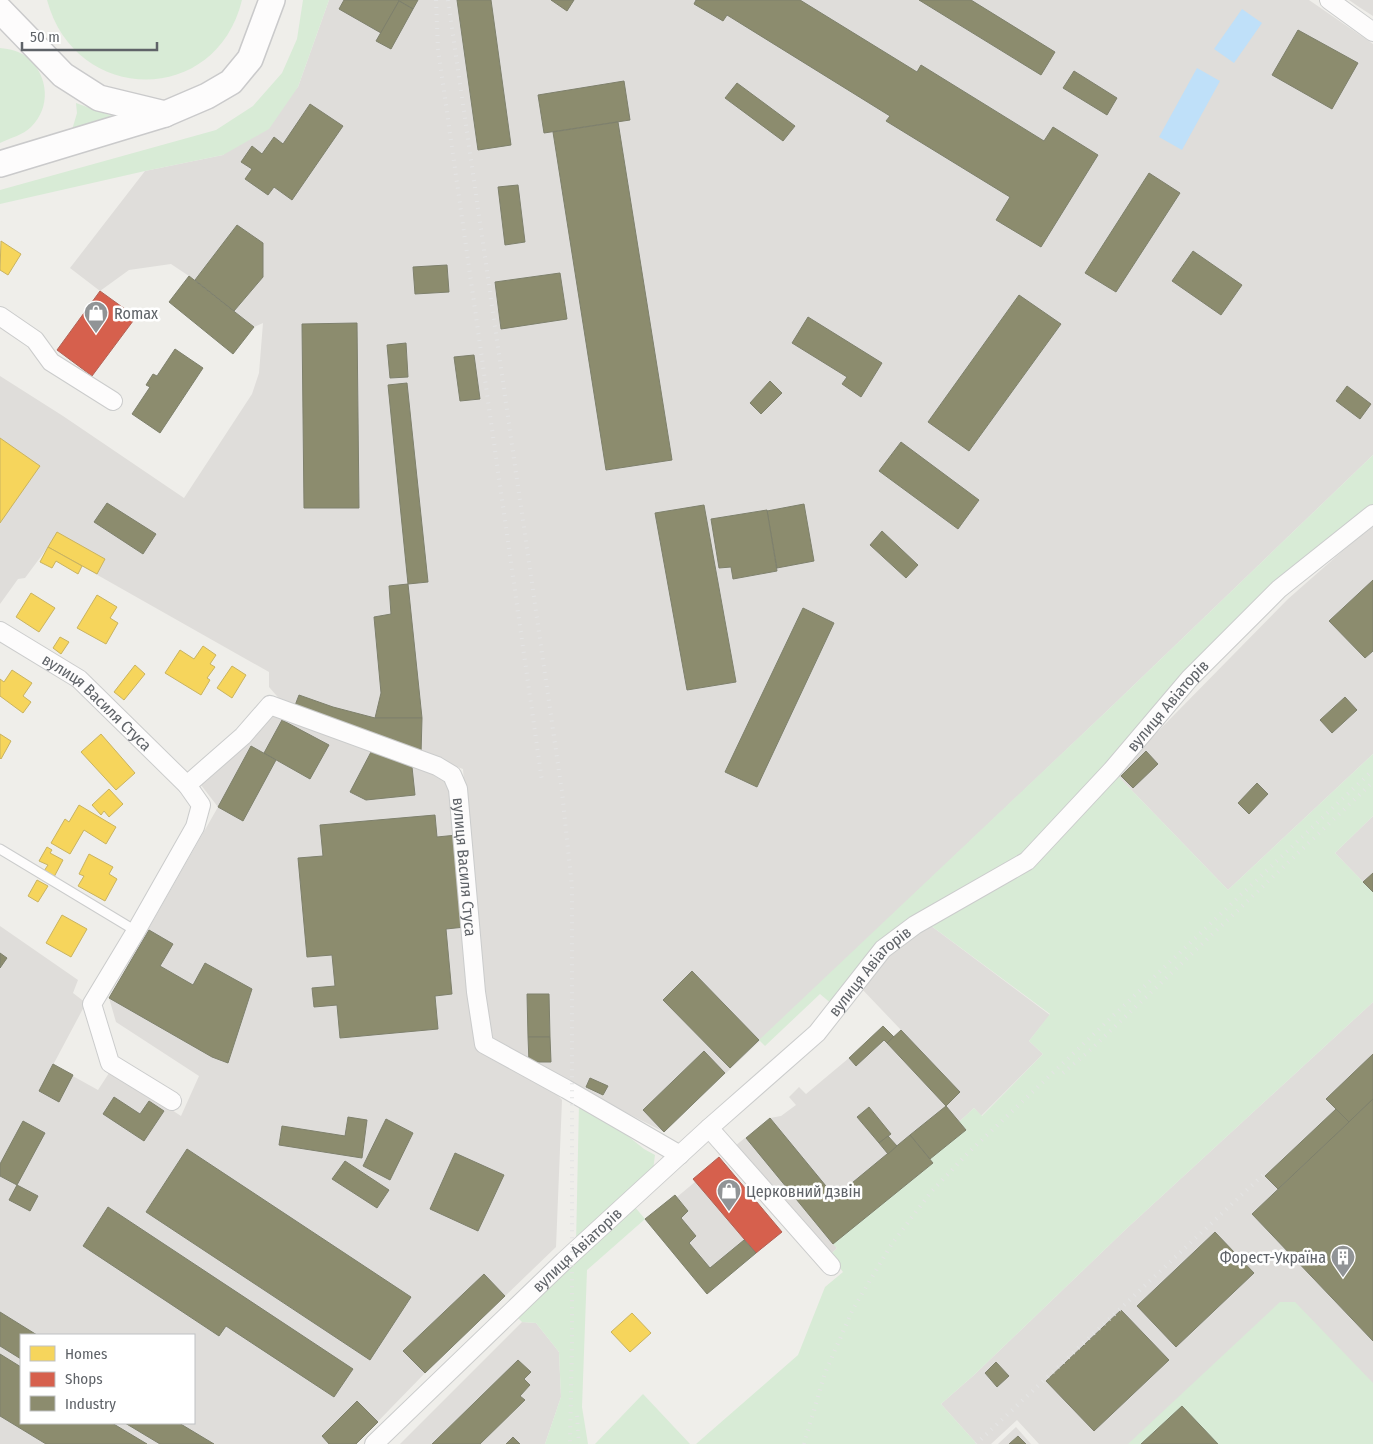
<svg xmlns="http://www.w3.org/2000/svg" width="1373" height="1444" viewBox="0 0 1373 1444" font-family="'Fira Sans Condensed',sans-serif">
<style>
.industrial{fill:#dfddda;fill-rule:evenodd}
.green{fill:#d8ebd6}
.water{fill:#bfe0f9}
.homes{fill:#f6d55c;stroke:#c9b360}
.shops{fill:#d6604d;stroke:#b26155}
.industry{fill:#8c8c6e;stroke:#7e806c}
.lines{fill:none;stroke-linecap:round;stroke-linejoin:round}
.service-casing{stroke:#cbcccc;stroke-width:11}
.minor-casing{stroke:#cbcccc;stroke-width:20}
.secondary-casing{stroke:#cacacb;stroke-width:28}
.service{stroke:#fdfcfc;stroke-width:9}
.minor{stroke:#fdfcfc;stroke-width:18}
.secondary{stroke:#fdfcfc;stroke-width:25}
.rail{stroke:#e4e4e4;stroke-width:4;stroke-dasharray:1 6;stroke-linecap:butt}
.labels{text-anchor:middle;stroke-width:5;stroke-linejoin:round;paint-order:stroke}
.poi-label{font-size:16px;fill:#5f6368;stroke:#fff;text-anchor:start}
.street-label{font-size:16px;fill:#5f6368;stroke:#fff}
</style>
<rect width="100%" height="100%" fill="#efeeea"/>
<g class="industrial">
<path d="M329,0H1309L1373,44V455L1109,709L664,1132L512,1054L489,1035L481,991L463,769L283,703L269,687V672L48,547L25,578L18,579L0,604V376L63,416L184,498L252,394L259,373L263,323L254,327L189,276L171,264L129,270L100,291L70,268L145,171L223,155L298,87Z"/>
<path d="M1349,0H1373V16L1359,7Z"/>
<path d="M1373,524V754L1228,890L1116,774L1288,599Z"/>
<path d="M277,714L444,778L451,787L476,1046L545,1081L562,1100L556,1247L425,1373L356,1444H0V926L78,980L73,993L86,1003L53,1065L98,1090L111,1070L181,1116L199,1076L116,1022L109,998L218,807L201,785L246,744L268,717ZM21,1335H194V1423H21Z"/>
<path d="M1373,816V892L1335,853Z"/>
<path d="M930,925L1050,1015L1029,1041L1043,1054L981,1116L974,1108L959,1122L966,1130L930,1159L933,1163L834,1244L837,1248L830,1255L735,1146L770,1118L781,1116L796,1105L789,1097L799,1087L806,1094L849,1058L883,1026L894,1037L901,1030L860,987L887,954Z"/>
<path d="M1373,1002V1444H1039L1017,1420L991,1444H977L941,1404L974,1375L1125,1230Z"/>
<path d="M719,1157L782,1232L707,1294L645,1219L675,1195L677,1197L695,1182L693,1179Z"/>
<path d="M522,1322L536,1323L559,1352L561,1397L545,1444H400Z"/>
<path d="M1016,1427L1031,1444H998Z"/>
</g>
<g class="green">
<path d="M47,0H242C216,107 75,105 47,0Z"/>
<path d="M303,0H329L298,87L269,129L223,155L145,171L0,204V190L216,130L253,106L282,73L297,39Z"/>
<path d="M0,48C10,49 20,51 28,58C49,76 51,108 31,127C23,135 10,138 0,143Z"/>
<path d="M76,103L118,118L72,130L77,113Z"/>
<path d="M1373,455V504L1274,582L1023,857L911,918L833,1005L820,994L765,1046L759,1040L1109,709Z"/>
<path d="M1373,754V816L1335,853L1373,892V1002L1125,1230L974,1375L941,1404L977,1444H696L798,1355L825,1287L843,1272L830,1255L837,1248L833,1244L933,1163L930,1159L965,1130L959,1122L974,1108L982,1116L1043,1054L1029,1041L1050,1014L930,925L1030,868L1116,774L1228,890Z"/>
<path d="M579,1103L608,1120L644,1149L655,1155L653,1170L576,1244Z"/>
<path d="M634,1206L645,1219L587,1270L582,1407L588,1444H545L561,1397L559,1352L536,1323L522,1322L518,1318Z"/>
<path d="M1280,1302H1295L1373,1383V1444H1128Z"/>
<path d="M643,1394L690,1444H595Z"/>
</g>
<g class="water">
<path d="M1242,9L1262,23L1234,63L1214,49Z"/>
<path d="M1197,68L1220,81L1182,150L1159,137Z"/>
</g>
<g class="homes">
<path d="M1,241L21,254L8,275L0,270Z"/>
<path d="M0,438L40,466L0,523Z"/>
<path d="M57,532L105,559L97,574L48,547Z"/>
<path d="M48,547L82,566L78,574L56,561L52,568L40,562Z"/>
<path d="M31,593L55,608L39,632L16,617Z"/>
<path d="M97,595L117,607L110,618L118,623L106,644L77,628Z"/>
<path d="M60,637L69,642L61,654L53,648Z"/>
<path d="M203,646L216,655L210,664L215,667L207,678L210,680L201,695L165,673L180,650L194,659Z"/>
<path d="M135,665L145,674L124,700L114,692Z"/>
<path d="M232,666L246,675L232,698L217,688Z"/>
<path d="M12,670L32,683L23,696L31,702L23,713L0,696V679L4,682Z"/>
<path d="M0,734L11,741L1,759L0,758Z"/>
<path d="M101,734L135,773L116,790L81,752Z"/>
<path d="M109,789L123,804L109,817L104,811L101,815L92,805Z"/>
<path d="M79,805L116,827L106,844L84,830L70,854L51,843L65,819L69,822Z"/>
<path d="M47,847L52,850L50,853L63,860L54,877L44,871L48,865L39,861Z"/>
<path d="M89,854L113,867L109,874L117,879L105,901L78,886L84,876L79,874Z"/>
<path d="M37,880L48,886L38,902L28,896Z"/>
<path d="M62,915L87,929L71,957L46,943Z"/>
<path d="M632,1313L651,1333L630,1352L611,1332Z"/>
</g>
<g class="shops">
<path d="M100,291L136,317L92,376L57,350Z"/>
<path d="M719,1157L782,1232L756,1253L693,1179Z"/>
</g>
<g class="industry">
<path d="M344,0H398L399,1L381,33L339,9Z"/>
<path d="M398,0H418L413,9Z"/>
<path d="M457,0H491L511,145L478,150Z"/>
<path d="M551,0H574L567,11Z"/>
<path d="M696,0H800L917,72L921,65L1044,141L1053,127L1098,155L1041,247L996,220L1010,197L886,121L890,116L727,15L723,21L694,4Z"/>
<path d="M919,0H971L1055,52L1041,75Z"/>
<path d="M399,1L413,9L391,49L376,41Z"/>
<path d="M1298,30L1358,63L1332,109L1272,75Z"/>
<path d="M1074,71L1117,98L1107,115L1063,88Z"/>
<path d="M624,81L630,120L544,133L538,95Z"/>
<path d="M737,83L795,126L783,141L725,98Z"/>
<path d="M310,104L343,126L292,200L274,187L268,195L245,179L252,169L241,162L252,146L262,154L274,137L283,144Z"/>
<path d="M618,122L672,460L606,470L553,132Z"/>
<path d="M1149,173L1180,193L1116,292L1085,273Z"/>
<path d="M518,185L525,242L505,245L498,187Z"/>
<path d="M237,225L263,243V277L234,311L195,280Z"/>
<path d="M1193,251L1242,285L1221,315L1172,281Z"/>
<path d="M447,265L449,292L415,294L413,267Z"/>
<path d="M560,273L567,319L501,329L495,282Z"/>
<path d="M189,276L254,327L233,354L169,302Z"/>
<path d="M1019,295L1061,324L969,451L928,422Z"/>
<path d="M808,317L882,363L861,397L842,384L847,377L792,343Z"/>
<path d="M357,323L359,508H304L302,324Z"/>
<path d="M406,343L408,377L390,378L387,345Z"/>
<path d="M175,349L203,368L160,433L132,414L150,387L146,385L153,374L157,376Z"/>
<path d="M474,355L480,399L460,401L454,357Z"/>
<path d="M770,381L782,393L761,414L750,403Z"/>
<path d="M407,383L428,582L408,584L388,385Z"/>
<path d="M1347,386L1371,404L1360,419L1336,401Z"/>
<path d="M901,442L979,500L958,529L879,471Z"/>
<path d="M107,503L156,534L143,554L94,522Z"/>
<path d="M804,504L814,561L777,568L767,511Z"/>
<path d="M704,505L736,682L687,690L655,513Z"/>
<path d="M767,510L777,571L733,579L731,567L719,568L711,519Z"/>
<path d="M882,531L918,565L906,578L870,545Z"/>
<path d="M1373,580V651L1365,658L1329,621Z"/>
<path d="M408,584L422,718H375L381,693L374,617L391,614L389,586Z"/>
<path d="M803,608L834,623L757,787L725,772Z"/>
<path d="M299,695L333,707L375,718H422L421,754L294,708Z"/>
<path d="M1345,697L1357,710L1332,733L1320,720Z"/>
<path d="M282,720L329,745L310,779L264,753Z"/>
<path d="M251,746L276,760L243,821L218,807Z"/>
<path d="M1146,751L1158,764L1133,788L1121,776Z"/>
<path d="M371,752L412,767L415,795L366,800L350,792Z"/>
<path d="M1257,783L1268,794L1249,814L1238,803Z"/>
<path d="M435,815L437,837L457,835L465,927L446,929L452,994L435,996L438,1029L340,1038L337,1005L314,1007L312,988L335,986L332,955L307,957L298,858L323,856L320,825Z"/>
<path d="M1373,873V892L1363,882Z"/>
<path d="M149,930L173,944L160,966L193,985L205,963L252,989L228,1063L212,1057L109,998Z"/>
<path d="M0,953L7,958L0,968Z"/>
<path d="M692,971L759,1040L730,1068L663,1000Z"/>
<path d="M527,994H549L550,1037H528Z"/>
<path d="M883,1026L894,1037L887,1043L884,1040L856,1066L849,1058Z"/>
<path d="M901,1030L960,1092L946,1106L887,1043Z"/>
<path d="M528,1037H550L551,1062H529Z"/>
<path d="M704,1051L725,1073L664,1132L643,1110Z"/>
<path d="M1373,1054V1099L1349,1122L1326,1099Z"/>
<path d="M53,1064L73,1075L59,1102L39,1091Z"/>
<path d="M590,1078L608,1086L603,1095L586,1087Z"/>
<path d="M114,1097L140,1114L149,1101L164,1111L144,1141L103,1114Z"/>
<path d="M1373,1099V1341L1252,1214Z"/>
<path d="M946,1106L966,1130L930,1159L910,1135Z"/>
<path d="M869,1107L891,1134L879,1143L857,1117Z"/>
<path d="M1336,1109L1349,1122L1278,1189L1265,1176Z"/>
<path d="M348,1117L367,1120L362,1158L279,1145L282,1126L345,1136Z"/>
<path d="M770,1118L835,1197L910,1135L933,1163L833,1244L746,1138Z"/>
<path d="M386,1119L413,1133L390,1180L363,1166Z"/>
<path d="M23,1121L45,1133L17,1185L0,1176V1164Z"/>
<path d="M888,1136L897,1146L888,1154L879,1143Z"/>
<path d="M187,1149L411,1297L370,1360L146,1212Z"/>
<path d="M455,1153L504,1175L478,1231L430,1209Z"/>
<path d="M345,1161L389,1190L377,1208L332,1179Z"/>
<path d="M17,1185L38,1196L30,1211L9,1200Z"/>
<path d="M675,1195L688,1211L681,1218L696,1236L689,1243L710,1268L744,1240L756,1253L707,1294L645,1219Z"/>
<path d="M108,1207L353,1369L334,1397L226,1326L219,1336L83,1246Z"/>
<path d="M1215,1232L1254,1273L1176,1347L1137,1306Z"/>
<path d="M484,1274L505,1296L425,1373L403,1351Z"/>
<path d="M1121,1310L1169,1360L1094,1431L1046,1381Z"/>
<path d="M0,1312L37,1335H21V1359L0,1346Z"/>
<path d="M0,1354L21,1367V1423H112L147,1444H46L0,1416Z"/>
<path d="M518,1360L531,1372L524,1379L530,1385L520,1396L525,1400L480,1444H432Z"/>
<path d="M996,1362L1009,1376L997,1387L985,1373Z"/>
<path d="M357,1401L378,1422L356,1444H329L322,1436Z"/>
<path d="M1182,1406L1218,1444H1141Z"/>
<path d="M125,1423H179L214,1444H160Z"/>
<path d="M1018,1436L1026,1444H1009Z"/>
<path d="M513,1437L520,1444H506Z"/>
</g>
<g class="lines">
<defs>
<path id="service" d="M0,849L136,931"/>
<g id="minor">
<path d="M1329,0L1373,32"/>
<path d="M0,316L35,340L51,362L113,401"/>
<path id="s1" d="M0,631L79,679L187,785L243,736L270,705L437,766L452,775L458,789L476,992L484,1044L566,1089L680,1155"/>
<path d="M172,1101L110,1063L92,1004L136,931L195,827L201,805L187,785"/>
<path d="M709,1128L831,1266"/>
<path id="s2" d="M374,1444L564,1261L709,1128L817,1033L883,949L915,925L1027,861L1112,770L1190,678L1279,589L1373,514"/>
</g>
<g id="secondary">
<path d="M0,10L63,75L99,98L165,114"/>
<path d="M0,164L165,114L207,96L231,82L250,59L272,0"/>
</g>
</defs>
<use href="#service" class="service-casing"/>
<use href="#minor" class="minor-casing"/>
<use href="#secondary" class="secondary-casing"/>
<use href="#service" class="service"/>
<use href="#minor" class="minor"/>
<use href="#secondary" class="secondary"/>
<g class="rail">
<path d="M436,0L438,49L542,781"/>
<path d="M448,0L562,792L572,887V1346L570,1444"/>
<path d="M1063,1073L1087,1053L1373,782"/>
<path d="M577,1416L579,1444"/>
<path d="M804,1444L825,1373L853,1309L891,1245L931,1192L968,1153L1373,770"/>
<path d="M976,1444L1265,1173"/>
</g>
</g>
<defs>
<symbol id="shop-pin" viewBox="-11 -11 22 30"><path d="M0 17L-7.5 6A9.5 9.5 0 1 1 7.5 6Z" fill="#919496" stroke="#fff"/><path d="M-5-2.5h2.3a2.7 3.5 0 0 1 5.4 0H5L5.5 6h-11ZM-1.5-2.5h3a1.5 2.3 0 0 0-3 0Z" fill="#fff"/></symbol>
<symbol id="building-pin" viewBox="-11 -11 22 30"><path d="M0 17L-7.5 6A9.5 9.5 0 1 1 7.5 6Z" fill="#919496" stroke="#fff"/><path d="M-4-6H4V6H1V3H-1V6H-4ZM-2.5-4.3h1.7v1.8h-1.7ZM.8-4.3h1.7v1.8H.8ZM-2.5-1h1.7V.8h-1.7ZM.8-1h1.7V.8H.8Z" fill="#fff"/></symbol>
</defs>
<g fill-rule="evenodd">
<use href="#shop-pin" x="82" y="299" width="28" height="38"/>
<use href="#shop-pin" x="715" y="1177" width="28" height="38"/>
<use href="#building-pin" x="1329" y="1243" width="28" height="38"/>
</g>
<g class="labels">
<g class="poi-label">
<text x="114" y="319">Romax</text>
<text x="746" y="1197">Церковний дзвін</text>
<text x="1326" y="1263" text-anchor="end">Форест-Україна</text>
</g>
<g class="street-label">
<text dy="6" stroke="none"><textPath href="#s1" startOffset="121">вулиця Василя Стуса</textPath></text>
<text dy="6" stroke="none"><textPath href="#s2" startOffset="1090">вулиця Авіаторів</textPath></text>
<text dy="6" stroke="none"><textPath href="#s1" startOffset="648">вулиця Василя Стуса</textPath></text>
<text dy="6" stroke="none"><textPath href="#s2" startOffset="686">вулиця Авіаторів</textPath></text>
<text dy="6" stroke="none"><textPath href="#s2" startOffset="281">вулиця Авіаторів</textPath></text>
</g>
</g>
<rect x="20" y="1334" width="175" height="90" fill="#ffffff" stroke="#bfc1c3"/>
<rect x="30" y="1346" width="25" height="15" fill="#f6d55c" stroke="#bfc1c3"/>
<text x="65" y="1359" font-size="15" fill="#5f6368">Homes</text>
<rect x="30" y="1372" width="25" height="15" fill="#d6604d" stroke="#bfc1c3"/>
<text x="65" y="1384" font-size="15" fill="#5f6368">Shops</text>
<rect x="30" y="1396" width="25" height="15" fill="#8c8c6e" stroke="#bfc1c3"/>
<text x="65" y="1409" font-size="15" fill="#5f6368">Industry</text>
<path d="M22 42v8h135v-8" fill="none" stroke="#5f6368" stroke-width="2.5"/>
<text x="30" y="42" font-size="15" fill="#5f6368" stroke="#ffffff" stroke-width="4" paint-order="stroke">50 m</text>
</svg>
